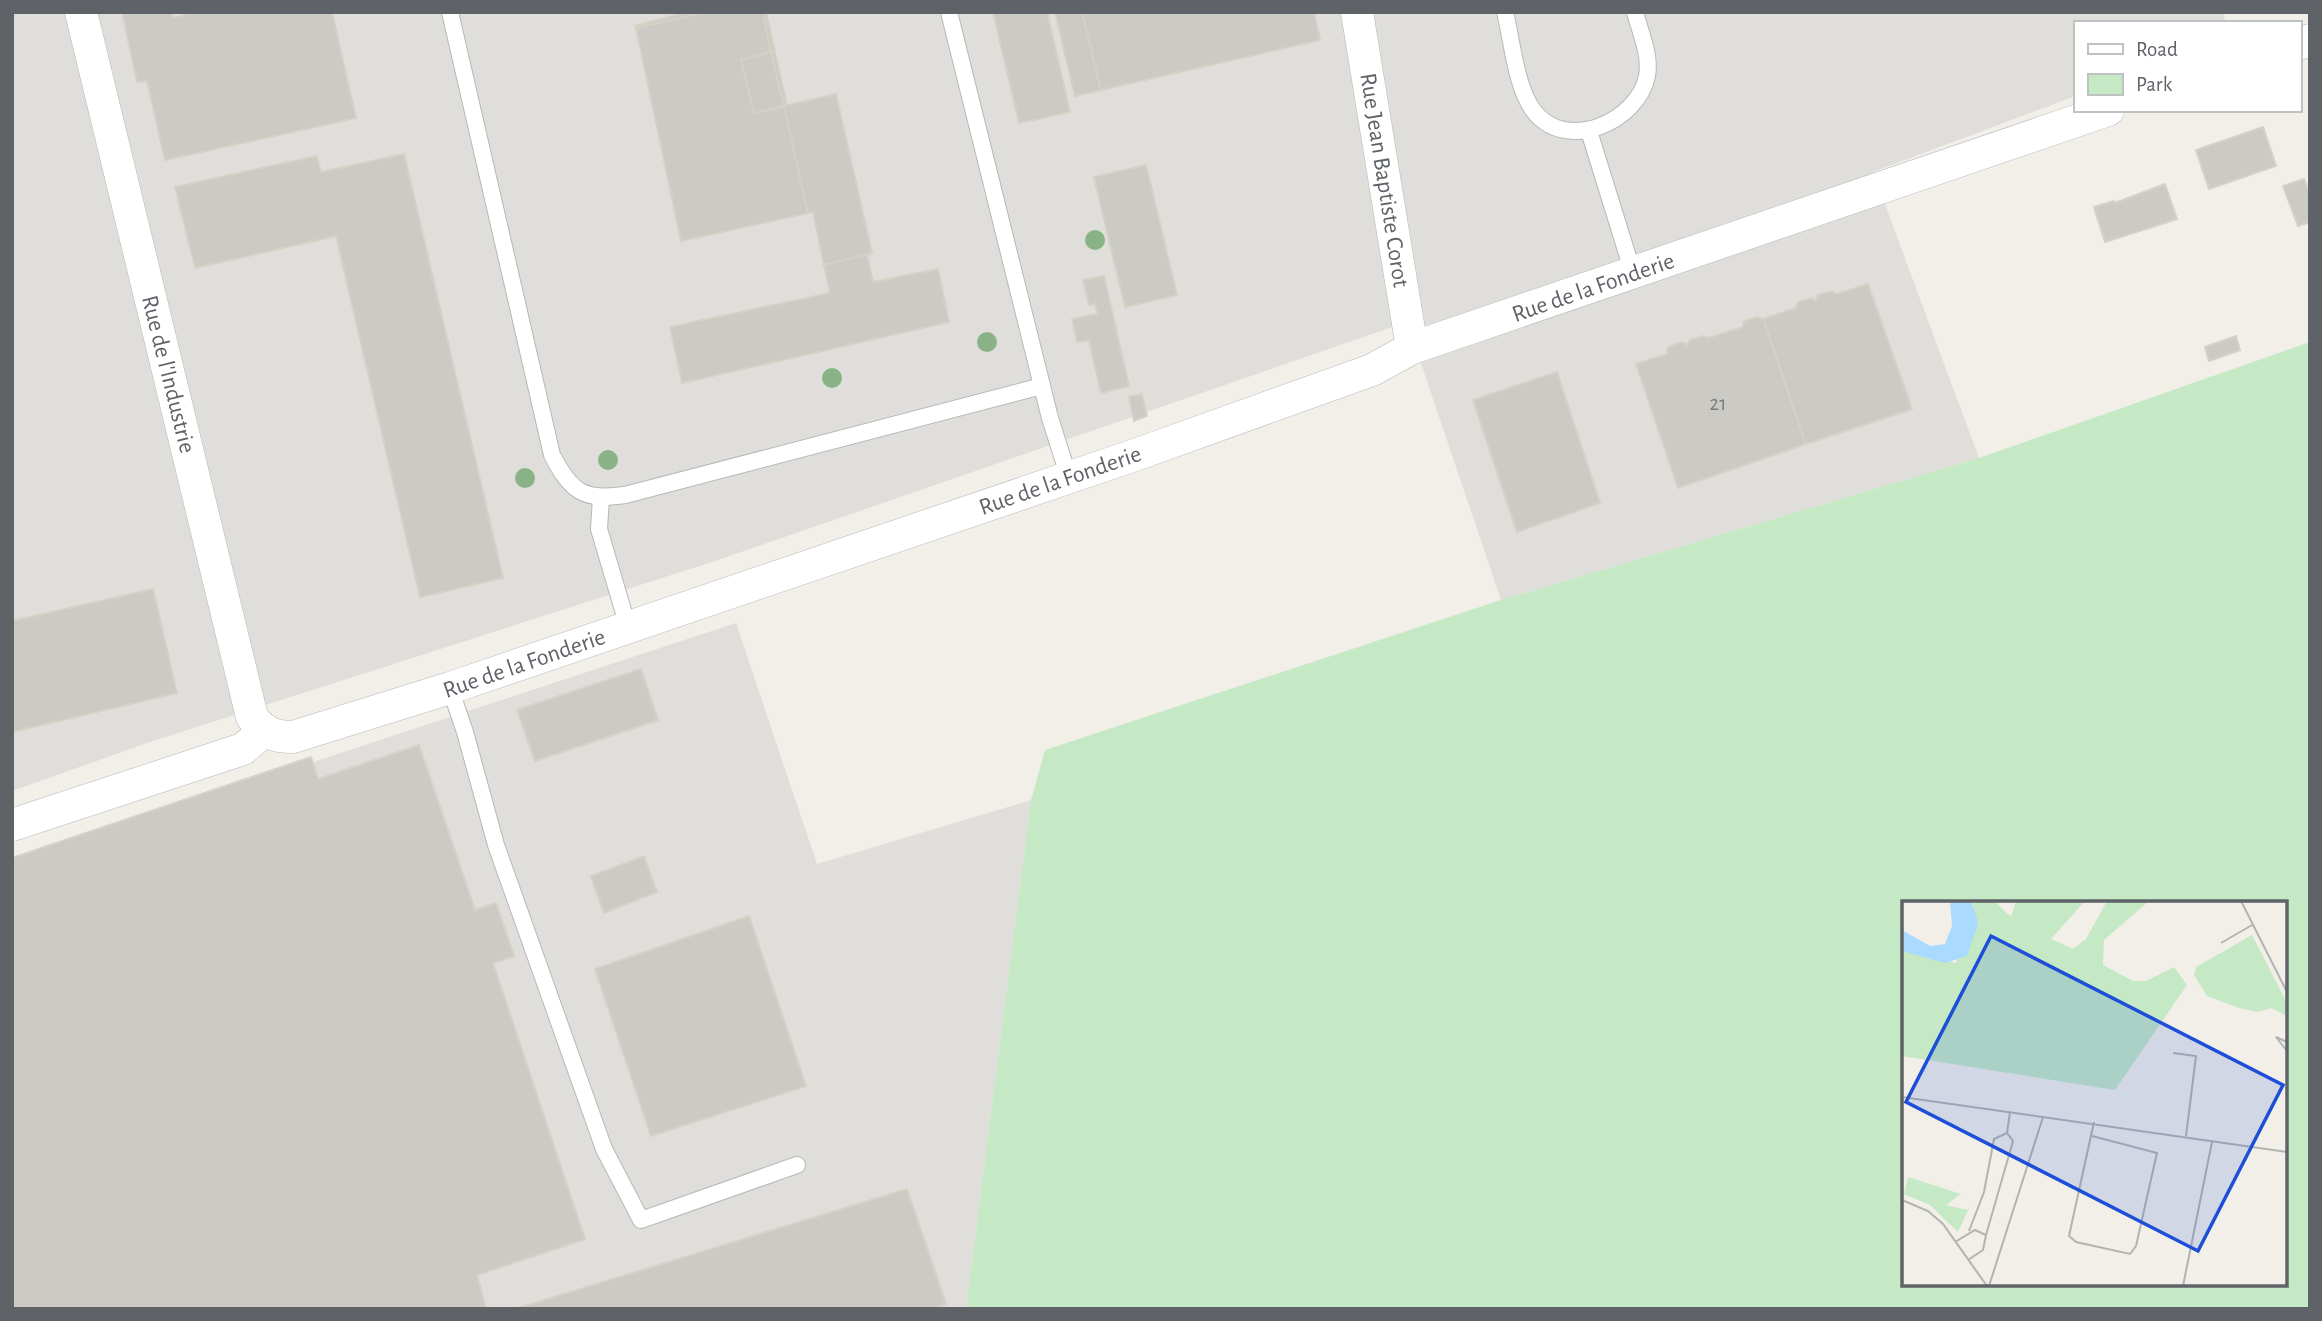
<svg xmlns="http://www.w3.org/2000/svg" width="2322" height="1321" viewBox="0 0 2322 1321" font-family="'Alegreya Sans',sans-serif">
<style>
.industrial{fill:#e0deda}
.green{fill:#c5e8c5;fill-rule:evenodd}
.building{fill:#cccac5;stroke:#d6d1c6;stroke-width:2}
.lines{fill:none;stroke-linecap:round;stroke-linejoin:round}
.service-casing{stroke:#b5b8bc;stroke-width:18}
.minor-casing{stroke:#b5b8bc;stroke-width:33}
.service{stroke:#fff;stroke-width:16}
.minor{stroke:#fff;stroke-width:32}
.tree{fill:#89b387}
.labels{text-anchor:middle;stroke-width:6;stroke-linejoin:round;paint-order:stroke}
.number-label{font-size:21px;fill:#7a7d7f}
.street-label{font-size:24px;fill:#5f6368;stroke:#fff}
.inset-road{fill:none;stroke:#b3b3b1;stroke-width:2}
.view{fill:#1d4ed8;fill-opacity:0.15;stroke:#1d4ed8;stroke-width:3.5}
.inset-edge{fill:none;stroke:#5f6368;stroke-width:3.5}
</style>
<rect width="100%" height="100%" fill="#f1efe8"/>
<g class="industrial">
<path d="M12,12H2223L2226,23H2075V96L1873,172L1979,458L1501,600L1407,322L715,561L150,742L12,791Z"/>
<path d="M736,623L817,864L1031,800L966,1309H12V861Z"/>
</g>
<path class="green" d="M2310,342V1309H966L1031,800L1045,750L1501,600L1979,458ZM1904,903H2285V1284H1904Z"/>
<g class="building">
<path d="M122,12H172L173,18L197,12H332L356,118L165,160L147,81L137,82Z"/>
<path d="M688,12H707L636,28L635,26Z"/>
<path d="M707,12H763L771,52L741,60L754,113L784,106L808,213L681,241L636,28Z"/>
<path d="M763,12H766L775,52H771Z"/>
<path d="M993,12H1047L1070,112L1019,123Z"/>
<path d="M1055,12H1082L1101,90L1075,96Z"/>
<path d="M1082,12H1314L1320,40L1101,90Z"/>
<path d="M771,52L784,106L754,113L741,60Z"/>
<path d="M771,52H775L787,106H784Z"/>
<path d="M836,94L872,253L824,265L813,212L808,213L784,106Z"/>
<path d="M2263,127L2276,166L2209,189L2196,150Z"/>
<path d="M404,154L503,578L420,597L336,236L195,268L175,187L317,156L321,172Z"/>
<path d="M1146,165L1177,295L1125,307L1094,177Z"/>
<path d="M2304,179L2310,194V222L2298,226L2283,186Z"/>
<path d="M2165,184L2177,219L2105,242L2094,207L2114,201L2115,203Z"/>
<path d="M872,253L867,255L873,282L938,269L949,322L682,383L670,327L830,293L824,265Z"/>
<path d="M1104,276L1129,386L1101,393L1089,340L1077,342L1072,319L1098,314L1095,304L1089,305L1083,280Z"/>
<path d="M1868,284L1912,409L1806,444L1763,319L1796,308L1798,302L1812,298L1816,301L1818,295L1832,291L1837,294Z"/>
<path d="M1757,317L1763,319L1806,444L1678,488L1636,364L1667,354L1668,347L1681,342L1687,345L1690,340L1703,336L1709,338L1743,327L1744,321Z"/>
<path d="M2236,336L2240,350L2209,361L2205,347Z"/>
<path d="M1557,372L1600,503L1517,532L1473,400Z"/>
<path d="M1142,394L1147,416L1134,421L1129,397Z"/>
<path d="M153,589L177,693L12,732V621Z"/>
<path d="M641,669L658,720L535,761L517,710Z"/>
<path d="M419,745L475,910L496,903L514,956L493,963L585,1239L477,1275L486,1309H12V858L311,757L318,779Z"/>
<path d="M644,856L657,892L604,913L591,876Z"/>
<path d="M749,916L806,1086L651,1136L595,969Z"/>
<path d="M907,1189L946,1304L930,1309H515Z"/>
</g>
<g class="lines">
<defs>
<g id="service">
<path d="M450,12L552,455C571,492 584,501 625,495L1042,386"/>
<path d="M949,12L1050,418L1069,478"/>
<path d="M1505,12C1512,41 1516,87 1533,110C1565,154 1638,122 1647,76C1651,55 1640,32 1635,12"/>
<path d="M1589,131L1633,273"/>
<path d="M601,498L599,529L628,627"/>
<path d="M450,688L465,732L496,845L604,1149L641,1220L797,1165"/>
</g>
<g id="minor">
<path d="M81,12L252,717C264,733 274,737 293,737L450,688L1135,455L1372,370L1412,348L2108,110"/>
<path d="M1357,12L1412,348"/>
<path d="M2299,44L2310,40"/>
<path d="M12,825L243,749L265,730"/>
</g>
</defs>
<use href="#service" class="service-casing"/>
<use href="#minor" class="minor-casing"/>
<use href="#service" class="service"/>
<use href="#minor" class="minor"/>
</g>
<g class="tree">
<circle cx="1095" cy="240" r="10"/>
<circle cx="987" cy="342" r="10"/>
<circle cx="832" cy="378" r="10"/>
<circle cx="608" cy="460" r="10"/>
<circle cx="525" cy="478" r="10"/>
</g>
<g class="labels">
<g class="number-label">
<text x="1718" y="410">21</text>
</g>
<g class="street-label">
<text transform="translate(1385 180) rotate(81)" y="8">Rue Jean Baptiste Corot</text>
<text transform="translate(1593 287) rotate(-19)" y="8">Rue de la Fonderie</text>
<text transform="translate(169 374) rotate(76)" y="8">Rue de l'Industrie</text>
<text transform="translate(1060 480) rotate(-19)" y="8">Rue de la Fonderie</text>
<text transform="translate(524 663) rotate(-19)" y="8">Rue de la Fonderie</text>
</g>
</g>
<g transform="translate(1902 901)">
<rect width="385" height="385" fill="#f1efe8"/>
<path d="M68,0H92L109,16L114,0H183L149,38L171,48L184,38L205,0H247L202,39L201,64L231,80H244L272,66L285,84L213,189L0,155V50L54,62L73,10ZM350,34L385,102L383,114L369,107L356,111L337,107L305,95L292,74L294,66ZM6,276L59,293L44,304L65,309L68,305L56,331L28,304L2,293Z" fill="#c5e8c5"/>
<path d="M48,0H68L73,10L76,22L65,55L43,62L0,50V29L28,45L43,43L50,25Z" fill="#aadaff"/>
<path class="inset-road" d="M339,0L385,91M319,42L350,24M385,141L374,136L385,150M271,152L294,155L284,235M0,196L385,251M105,232L108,211M190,235L255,252L234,345L228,353L174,341L167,335L192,221M0,299L26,310L41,323L85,385M67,330L82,291L92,238L105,232L111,240L84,334M53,341L73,329L84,334L81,349L66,359M87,385L141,216M281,385L310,241"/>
<path class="view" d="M89,35L381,184L296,350L4,201Z"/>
<rect width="385" height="385" class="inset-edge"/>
</g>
<rect width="2322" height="1321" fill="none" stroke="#5f6368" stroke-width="28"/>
<rect x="2074" y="21" width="228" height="91" fill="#ffffff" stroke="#bfc1c3" stroke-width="2"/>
<rect x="2088" y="44" width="35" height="10" fill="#ffffff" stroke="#bfc1c3" stroke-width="2"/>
<text x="2136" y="56" font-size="21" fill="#5f6368">Road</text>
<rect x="2088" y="74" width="35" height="21" fill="#c5e8c5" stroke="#bfc1c3" stroke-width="2"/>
<text x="2136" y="91" font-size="21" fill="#5f6368">Park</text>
</svg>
